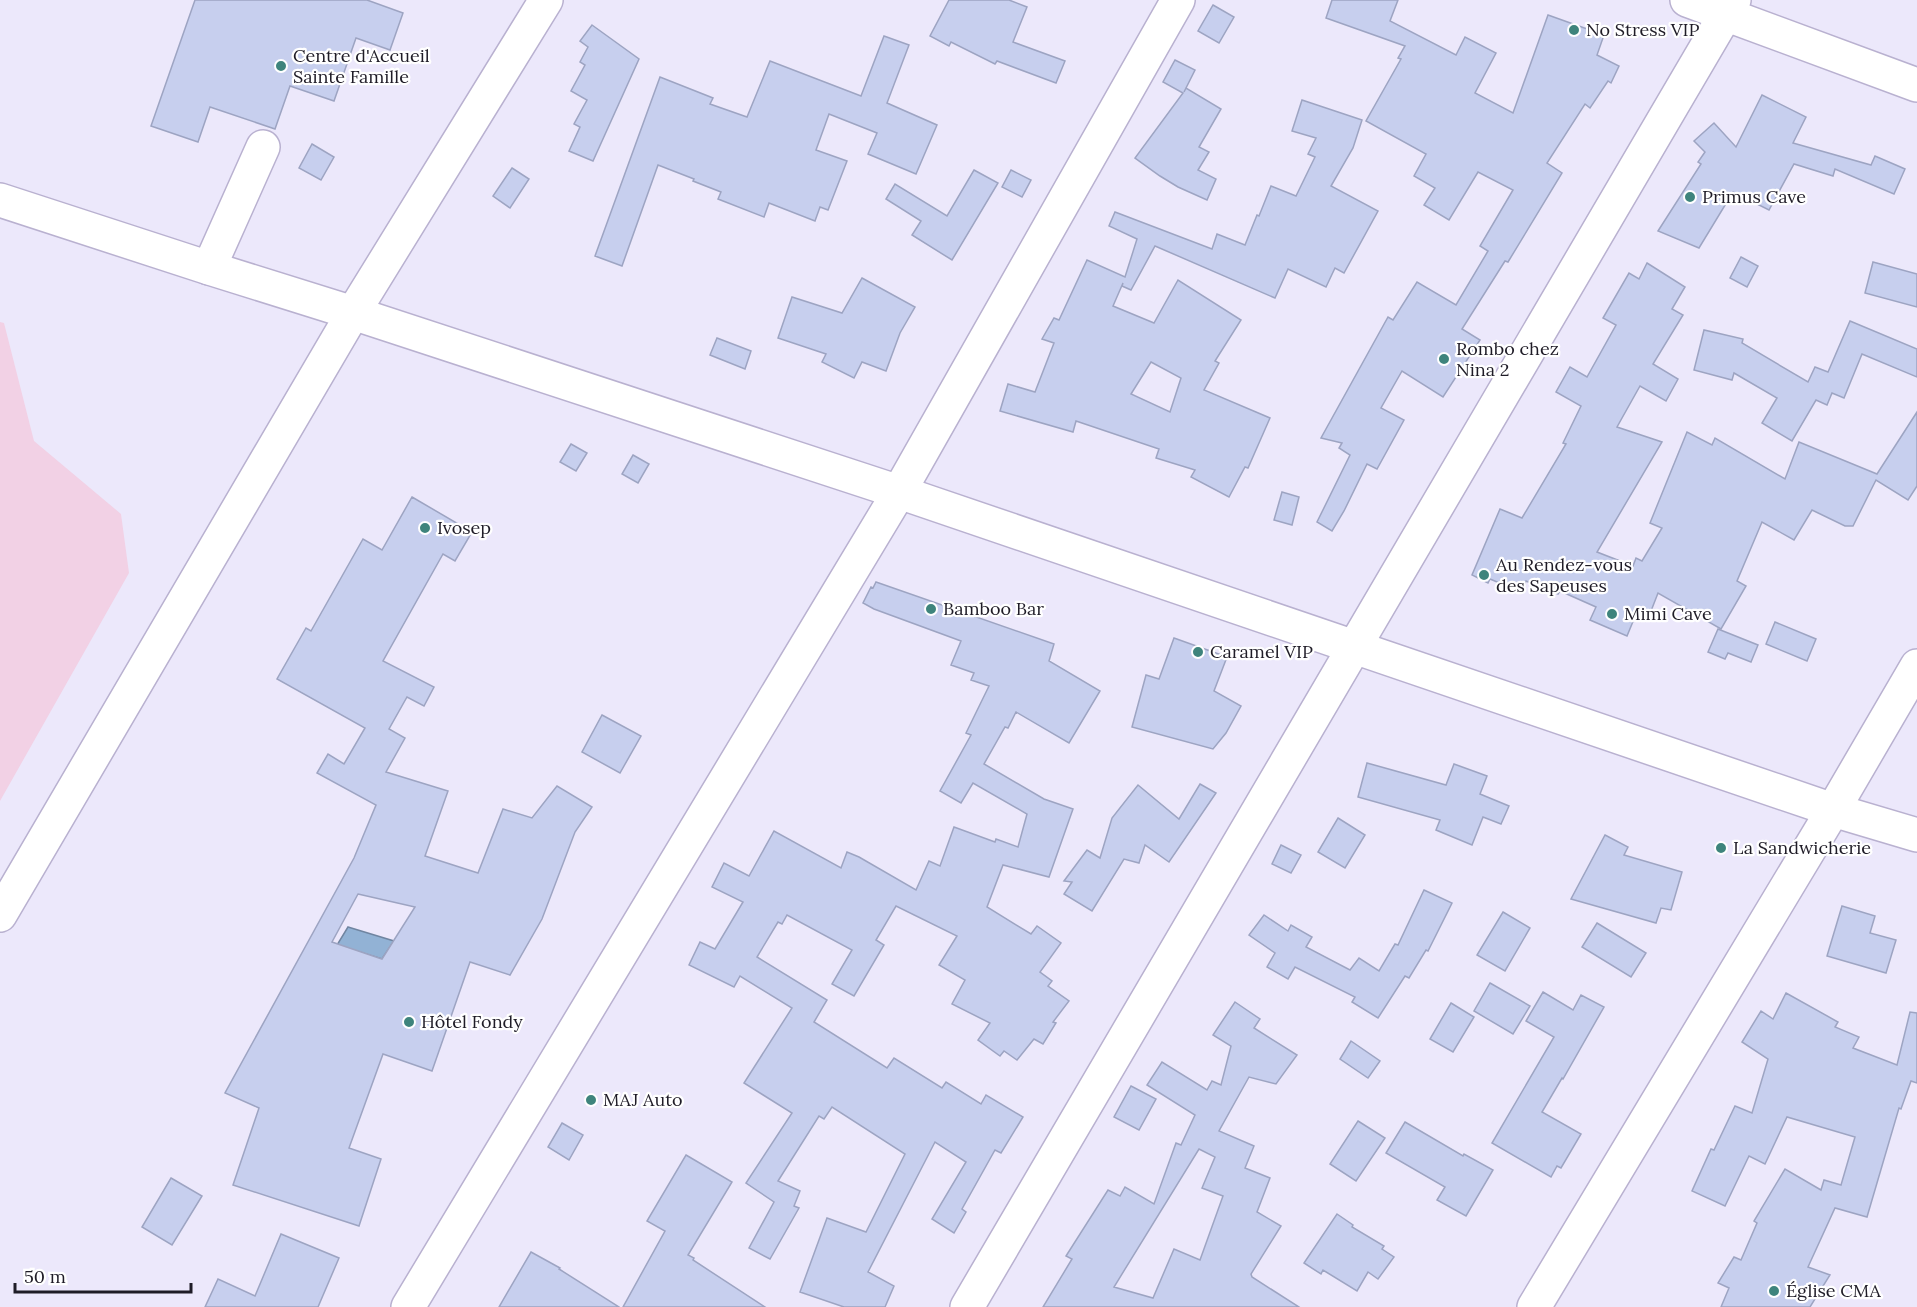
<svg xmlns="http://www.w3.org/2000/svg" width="1917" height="1307" viewBox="0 0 1917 1307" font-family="Lora,serif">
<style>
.green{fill:#f2d1e5}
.water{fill:#92b2d5;stroke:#7085a1;stroke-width:1.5}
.building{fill:#c7cfee;stroke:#9da4c2;stroke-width:1.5;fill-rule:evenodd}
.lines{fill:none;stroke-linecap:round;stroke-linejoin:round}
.minor-casing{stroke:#b9b1d0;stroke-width:36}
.minor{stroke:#fff;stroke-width:33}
.poi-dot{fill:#3e847c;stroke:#fff;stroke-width:2}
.labels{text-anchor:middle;stroke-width:4.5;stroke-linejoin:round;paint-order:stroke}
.poi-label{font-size:18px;fill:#1f1c27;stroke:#fff;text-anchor:start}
</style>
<rect width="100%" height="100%" fill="#ece8fb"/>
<path class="green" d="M0,322L4,323L34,441L121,514L129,573L0,801Z"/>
<path class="water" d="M348,927L394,941L382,959L337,945Z"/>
<g class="building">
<path d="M195,0H367L403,13L390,50L356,38L334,101L290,86L275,129L210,107L198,142L151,126Z"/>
<path d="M949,0H1009L1027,7L1013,42L1065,61L1056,83L997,61L995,64L951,42L949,46L930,36Z"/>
<path d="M1332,0H1398L1390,21L1456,55L1465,37L1496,53L1475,93L1513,113L1548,15L1604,35L1597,55L1619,66L1611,83L1608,81L1590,108L1585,104L1547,163L1562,173L1508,262L1505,261L1462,329L1480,340L1443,397L1402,371L1381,408L1404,420L1377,469L1367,464L1344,511L1332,531L1317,522L1350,455L1339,448L1342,443L1321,438L1388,317L1393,320L1417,282L1456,305L1488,251L1480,246L1513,190L1478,172L1449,220L1424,205L1435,188L1414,176L1426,154L1366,121L1401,59L1398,58L1405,46L1326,18Z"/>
<path d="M1213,5L1234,17L1219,43L1198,31Z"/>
<path d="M592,25L639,59L593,161L569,151L580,127L574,124L587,100L571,91L585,65L580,62L588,47L580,41Z"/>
<path d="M884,36L909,45L887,103L937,125L916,174L868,154L877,133L829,114L816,150L847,161L828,210L820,207L815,221L769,203L764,217L718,199L721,192L693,181L694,179L658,165L622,266L595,256L660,77L713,98L710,104L747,117L770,61L861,96Z"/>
<path d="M1175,60L1195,70L1184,92L1186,88L1221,109L1199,147L1209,152L1198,170L1216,179L1207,200L1178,187L1160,176L1135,158L1183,93L1163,82Z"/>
<path d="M1762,95L1806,117L1793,143L1871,165L1875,156L1905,169L1894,194L1835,169L1833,176L1794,164L1769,210L1733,192L1699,248L1658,231L1701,164L1698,162L1705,152L1694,141L1714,123L1736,147Z"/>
<path d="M1302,100L1362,120L1353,148L1331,186L1378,211L1344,273L1335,268L1326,287L1288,269L1275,298L1155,246L1131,290L1122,286L1123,283L1113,306L1154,323L1178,280L1241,320L1215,361L1219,363L1204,390L1270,418L1248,468L1245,467L1229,497L1191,477L1195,470L1156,458L1159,449L1076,421L1073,432L1000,411L1008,384L1035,392L1054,343L1042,339L1054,318L1059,320L1087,260L1125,277L1137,239L1109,226L1115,212L1212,249L1217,234L1245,245L1257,215L1259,216L1271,186L1296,196L1315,157L1308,154L1316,138L1292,131ZM1151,362L1181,378L1170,412L1131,394Z"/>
<path d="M312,144L334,157L321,180L299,168Z"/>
<path d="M512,168L529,179L510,208L493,196Z"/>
<path d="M974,170L998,183L952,260L912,235L921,221L886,199L895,184L947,216Z"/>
<path d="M1011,170L1031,180L1022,197L1002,187Z"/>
<path d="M1741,257L1758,266L1747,287L1730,278Z"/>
<path d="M1873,262L1917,274V307L1865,293Z"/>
<path d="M1647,263L1685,287L1672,309L1683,315L1653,364L1678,379L1666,401L1640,386L1617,427L1662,442L1597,552L1633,566L1636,558L1642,561L1662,528L1650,523L1687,432L1712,445L1715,438L1785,479L1799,442L1877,474L1917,412V486L1908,500L1876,480L1853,526H1845L1812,510L1794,540L1762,522L1737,581L1746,586L1721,629L1658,593L1651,611L1639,607L1627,636L1590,620L1596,607L1560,591L1558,594L1526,581L1521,592L1490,579L1488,583L1472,575L1500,509L1522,518L1566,444L1563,443L1581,406L1556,392L1570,367L1587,377L1616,325L1603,318L1629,273L1639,279Z"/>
<path d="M862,278L915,307L900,333L886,371L862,362L854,378L822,362L826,354L778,338L792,297L842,313Z"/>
<path d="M1850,321L1917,349V377L1862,354L1844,398L1832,393L1827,405L1816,400L1792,441L1762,423L1777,398L1734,373L1732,380L1694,370L1704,330L1743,339L1742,343L1808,382L1815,367L1828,372Z"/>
<path d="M717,338L751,351L745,369L710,355Z"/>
<path d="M571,444L587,453L576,471L560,462Z"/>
<path d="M633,455L649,464L638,483L622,474Z"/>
<path d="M1282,492L1299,497L1292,525L1274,520Z"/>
<path d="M412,497L472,532L455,561L443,554L383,661L434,687L424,706L407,697L389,729L405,738L386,772L448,791L425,856L478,873L503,809L532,818L557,786L592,807L575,832L542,919L510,975L470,962L432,1071L383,1054L349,1148L381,1159L359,1226L233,1185L259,1108L225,1093L354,858L376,805L317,773L328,754L344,764L365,728L277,679L306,628L311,631L363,539L382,550ZM358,894L415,907L382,959L332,942Z"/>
<path d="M876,582L1054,644L1049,661L1100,691L1069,743L1016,712L1008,728L1005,727L984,764L1044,799L1073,809L1049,877L1003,865L987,907L1031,934L1037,926L1061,943L1040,972L1052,981L1048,986L1069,1001L1053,1022L1056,1023L1043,1044L1034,1039L1017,1060L1004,1051L1000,1056L978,1040L990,1023L952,1004L965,980L939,965L957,936L896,906L876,940L884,945L854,996L832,984L852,950L787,915L782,924L778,922L757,957L827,1000L814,1022L887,1068L894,1058L942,1088L946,1082L981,1104L986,1095L1023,1117L1001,1153L995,1150L962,1209L966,1212L954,1233L932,1219L966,1162L935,1142L868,1272L894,1286L885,1307H844L800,1292L827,1218L866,1232L905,1154L832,1107L824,1119L819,1116L778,1181L800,1191L794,1206L799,1208L770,1259L749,1248L774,1202L746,1183L792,1113L744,1083L792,1008L740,976L734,987L689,965L700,942L715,949L743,902L712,887L724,863L749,876L774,831L841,868L847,852L859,857L916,890L929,861L940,866L954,827L995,842L996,839L1018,847L1027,814L973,783L961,803L940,791L971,735L966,733L989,686L971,680L974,673L951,665L961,641L874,609L863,603L871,587L873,588Z"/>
<path d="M1775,622L1816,639L1807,661L1766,644Z"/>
<path d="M1718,629L1758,645L1751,662L1728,653L1725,659L1708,652Z"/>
<path d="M1174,638L1227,657L1214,691L1241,706L1226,733L1213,749L1132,727L1146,675L1159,679Z"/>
<path d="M602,715L641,736L620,773L582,752Z"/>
<path d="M1367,763L1446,785L1454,764L1487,776L1480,794L1509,806L1501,824L1483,817L1472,845L1436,830L1440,820L1358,797Z"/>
<path d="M1200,784L1216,793L1169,862L1145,845L1139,863L1124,859L1092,911L1064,894L1072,882L1064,881L1087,850L1100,858L1112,818L1138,785L1179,819Z"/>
<path d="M1338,818L1365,835L1345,868L1318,852Z"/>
<path d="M1605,835L1628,847L1624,855L1682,872L1671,910L1661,908L1656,923L1571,899Z"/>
<path d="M1281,845L1301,855L1291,873L1272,864Z"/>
<path d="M1424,890L1452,903L1428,951L1426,950L1409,978L1405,976L1378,1018L1352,1002L1355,997L1295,967L1288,979L1267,967L1275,953L1249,935L1264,915L1288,931L1291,925L1312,937L1306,947L1350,970L1359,958L1379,971L1395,944L1398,945Z"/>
<path d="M1842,906L1875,916L1870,933L1896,940L1886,973L1827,956Z"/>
<path d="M1503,912L1530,928L1505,971L1477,955Z"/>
<path d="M1597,923L1646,953L1631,977L1582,947Z"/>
<path d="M1490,983L1530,1006L1513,1034L1474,1011Z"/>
<path d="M1543,992L1573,1010L1581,995L1604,1007L1563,1079L1562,1078L1542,1112L1581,1134L1561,1168L1557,1166L1551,1177L1492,1143L1554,1037L1526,1021Z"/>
<path d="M1786,993L1838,1022L1835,1027L1859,1037L1853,1048L1897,1065L1910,1012L1917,1013V1083L1911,1081L1901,1109L1899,1108L1867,1217L1835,1208L1808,1267L1830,1275L1810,1307H1721L1729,1288L1718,1283L1734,1257L1741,1260L1757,1223L1754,1221L1785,1169L1821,1190L1824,1180L1841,1185L1855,1137L1787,1117L1765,1164L1749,1156L1725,1206L1692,1191L1711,1149L1714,1150L1735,1106L1752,1113L1768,1059L1742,1042L1761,1011L1773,1019Z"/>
<path d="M1235,1002L1260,1019L1254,1028L1297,1055L1276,1084L1249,1077L1219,1131L1254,1146L1245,1168L1270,1178L1257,1212L1281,1226L1251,1274L1252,1277L1299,1307H1043L1072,1259L1066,1256L1108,1190L1120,1196L1125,1187L1154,1204L1176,1143L1181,1145L1195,1115L1147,1085L1162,1062L1207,1090L1212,1081L1221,1085L1231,1046L1213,1035ZM1199,1149L1215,1157L1202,1188L1223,1196L1200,1260L1174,1249L1153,1298L1114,1287Z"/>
<path d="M1451,1003L1474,1017L1453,1052L1430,1039Z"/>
<path d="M1351,1041L1380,1061L1368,1078L1340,1059Z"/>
<path d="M1131,1086L1156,1099L1139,1130L1114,1117Z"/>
<path d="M1358,1121L1385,1138L1356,1181L1330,1164Z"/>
<path d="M1405,1122L1463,1156L1464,1154L1493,1170L1466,1216L1437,1200L1445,1187L1386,1153Z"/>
<path d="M562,1123L583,1135L569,1160L548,1147Z"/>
<path d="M686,1155L732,1182L688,1255L694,1258L693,1260L765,1307H623L665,1231L647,1221Z"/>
<path d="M171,1178L202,1196L172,1245L142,1227Z"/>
<path d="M1337,1214L1353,1225L1352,1227L1384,1246L1382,1249L1394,1257L1378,1279L1368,1272L1357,1291L1323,1270L1321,1274L1304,1263Z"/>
<path d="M281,1234L339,1258L318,1307H205L218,1279L255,1296Z"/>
<path d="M531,1252L560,1268L559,1269L619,1307H499Z"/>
</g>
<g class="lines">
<defs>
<g id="minor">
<path d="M1687,0L1917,85"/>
<path d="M0,200L209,268L353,313L899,492L1833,810L1917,835"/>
<path d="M209,268L263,147"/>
<path d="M0,915L353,313L546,0"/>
<path d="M408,1307L899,492L1178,0"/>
<path d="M967,1307L1734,0"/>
<path d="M1534,1307L1833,810L1917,666"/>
</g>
</defs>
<use href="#minor" class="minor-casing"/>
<use href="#minor" class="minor"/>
</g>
<g class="poi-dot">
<circle cx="1574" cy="30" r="6"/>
<circle cx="281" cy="66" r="6"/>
<circle cx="1690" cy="197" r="6"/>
<circle cx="1444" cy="359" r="6"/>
<circle cx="425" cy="528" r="6"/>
<circle cx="1484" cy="575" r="6"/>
<circle cx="931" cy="609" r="6"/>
<circle cx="1612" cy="614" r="6"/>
<circle cx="1198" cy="652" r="6"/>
<circle cx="1721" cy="848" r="6"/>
<circle cx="409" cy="1022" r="6"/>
<circle cx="591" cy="1100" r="6"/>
<circle cx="1774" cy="1291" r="6"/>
</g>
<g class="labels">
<g class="poi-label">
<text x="1586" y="36">No Stress VIP</text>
<text x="293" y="62">Centre d'Accueil<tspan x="293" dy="21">Sainte Famille</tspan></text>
<text x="1702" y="203">Primus Cave</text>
<text x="1456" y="355">Rombo chez<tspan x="1456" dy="21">Nina 2</tspan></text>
<text x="437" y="534">Ivosep</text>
<text x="1496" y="571">Au Rendez-vous<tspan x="1496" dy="21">des Sapeuses</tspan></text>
<text x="943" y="615">Bamboo Bar</text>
<text x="1624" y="620">Mimi Cave</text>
<text x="1210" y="658">Caramel VIP</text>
<text x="1733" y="854">La Sandwicherie</text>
<text x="421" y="1028">Hôtel Fondy</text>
<text x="603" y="1106">MAJ Auto</text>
<text x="1786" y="1297">Église CMA</text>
</g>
</g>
<path d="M15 1283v9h176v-9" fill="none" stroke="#1f1c27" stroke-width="3"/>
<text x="24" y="1283" font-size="18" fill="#1f1c27" stroke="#ffffff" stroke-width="4.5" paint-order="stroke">50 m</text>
</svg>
